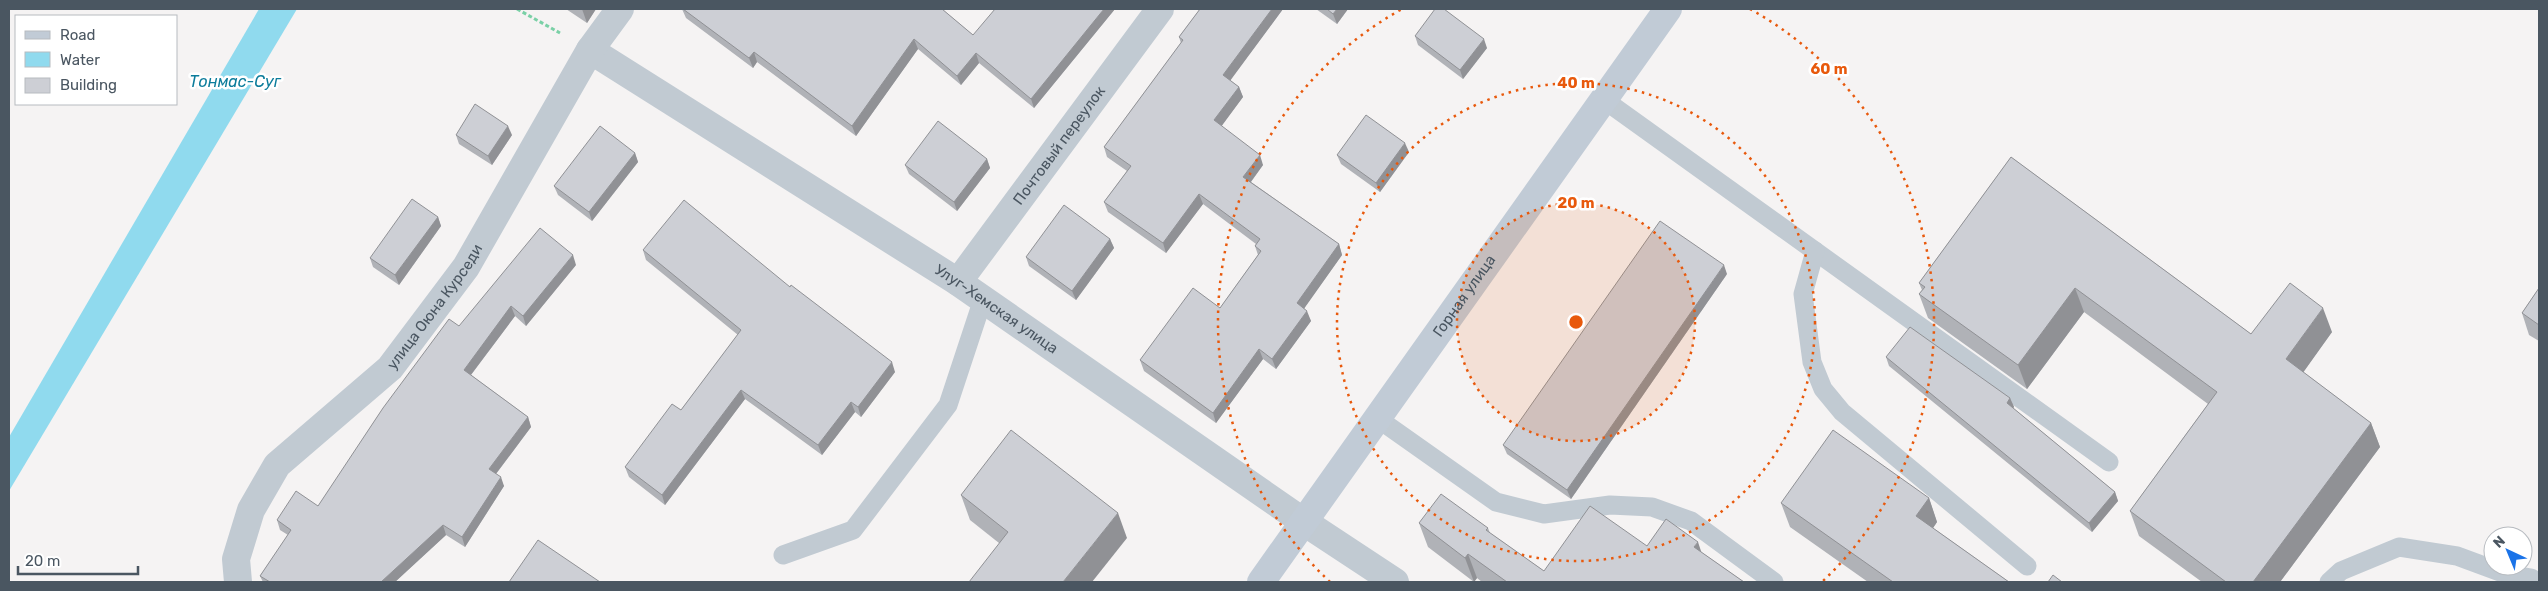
<svg xmlns="http://www.w3.org/2000/svg" width="2548" height="591" viewBox="0 0 2548 591" font-family="Rubik,sans-serif">
<style>
.water{fill:#90daee}
.lines{fill:none;stroke-linecap:round;stroke-linejoin:round}
.path{stroke:#7ad0a6;stroke-width:3;stroke-dasharray:4 2.5;stroke-linecap:butt}
.lane{stroke:#c1cad2;stroke-width:19}
.street{stroke:#c1cad2;stroke-width:28}
.secondary{stroke:#c1cbd6;stroke-width:28}
.wall{fill:#b0b2b7}
.shaded-wall{fill:#909195}
.building{fill:#cdcfd5;stroke:#909195}
.ring{fill:none;stroke:#e8590c;stroke-width:2.5;stroke-dasharray:2.5 5}
.labels{text-anchor:middle;stroke-width:5;stroke-linejoin:round;paint-order:stroke}
.street-label{font-size:15px;fill:#4a5661;stroke:#fff}
.water-label{font-size:16px;font-style:italic;fill:#0c7c9b;stroke:#fff}
.centre{fill:#e8590c;stroke:#fff;stroke-width:2.5}
.ring-label{font-size:15px;text-anchor:middle;font-weight:bold;fill:#e8590c;stroke:#fff;stroke-width:5;stroke-linejoin:round;paint-order:stroke}
</style>
<rect width="100%" height="100%" fill="#f5f3f3"/>
<path class="water" d="M259,9H297L9,491V437Z"/>
<g class="lines">
<path class="path" d="M517,9L560,33"/>
<g class="lane">
<path d="M1603,99L2109,462"/>
<path d="M1815,251L1803,294L1812,362L1823,389L1842,412L2027,566"/>
<path d="M1377,418L1496,502L1544,514L1610,505L1652,507L1691,521L1774,582"/>
<path d="M783,555L853,530L948,405L983,299"/>
<path d="M2329,582L2341,571L2399,547L2457,556L2503,573L2531,578L2537,582"/>
</g>
<g class="street">
<path id="s1" d="M590,50L958,282L1304,522L1395,582"/>
<path id="s2" d="M958,282L1160,9"/>
<path id="s3" d="M238,582L236,559L251,510L277,465L390,368L466,267L590,50L620,9"/>
</g>
<path class="secondary" id="s4" d="M1261,582L1668,9"/>
</g>
<g class="wall">
<path d="M566,9H596L587,23Z"/>
<path d="M682,9H942L973,35L1115,9L1034,108L979,63L961,85L918,49L856,136L757,62L753,68L686,18Z"/>
<path d="M1200,9H1283L1230,80L1239,87L1243,97L1221,126L1263,165L1251,182L1339,244L1342,255L1304,308L1311,321L1276,369L1263,359L1216,423L1144,371L1140,360L1220,308L1258,255L1255,246L1256,244L1203,204L1166,253L1108,212L1104,202L1127,171L1107,157L1104,147L1181,43L1179,37Z"/>
<path d="M1316,9H1348L1337,24Z"/>
<path d="M1415,36L1487,48L1463,79L1418,45Z"/>
<path d="M456,135H512L492,165L459,144Z"/>
<path d="M1409,152L1380,192L1341,164L1337,155Z"/>
<path d="M635,153L638,162L592,221L558,195L554,186Z"/>
<path d="M2011,157L2251,334L2332,332L2303,372L2371,423L2380,447L2280,582H2202L2139,536L2130,511L2208,404L2084,312L2027,389L1928,318L1919,294L1922,290L1919,283Z"/>
<path d="M987,159L990,168L957,211L909,174L905,165Z"/>
<path d="M438,217L441,226L399,285L373,267L370,258Z"/>
<path d="M1110,239L1114,248L1076,300L1029,266L1026,257Z"/>
<path d="M643,250L790,287L895,372L861,417L855,412L822,455L745,399L665,505L629,477L625,467L681,410L738,335L646,260Z"/>
<path d="M576,265L526,326L515,316L471,375L528,417L531,427L496,474L504,486L465,547L446,535L395,582H263L260,576L288,535L280,530L277,520L318,506L459,326Z"/>
<path d="M1727,274L1571,499L1507,454L1503,445Z"/>
<path d="M2539,288V341L2529,335L2522,313Z"/>
<path d="M1886,357L2010,398L2014,407L2013,408L2115,492L2118,501L2092,532L1889,366Z"/>
<path d="M961,495L1127,538L999,543L970,520Z"/>
<path d="M1929,498L1937,522L1933,528L2009,582H1868L1790,527L1781,503Z"/>
<path d="M1419,523L1488,528L1490,533L1544,571L1647,546L1701,552L1744,582H1482L1477,578L1474,582L1428,547Z"/>
</g>
<g class="shaded-wall">
<path d="M582,9H596L587,23Z"/>
<path d="M1104,9H1115L1034,108L1031,99Z"/>
<path d="M1272,9H1283L1227,85L1223,75Z"/>
<path d="M1337,9H1348L1337,24L1333,14Z"/>
<path d="M914,39L918,49L856,136L852,126Z"/>
<path d="M1484,39L1487,48L1463,79L1460,70Z"/>
<path d="M754,52L757,62L753,68L749,58Z"/>
<path d="M976,53L979,63L961,85L957,76Z"/>
<path d="M1239,87L1243,97L1218,131L1214,120Z"/>
<path d="M508,126L512,135L492,165L488,156Z"/>
<path d="M1405,143L1409,152L1380,192L1376,183Z"/>
<path d="M635,153L638,162L592,221L589,212Z"/>
<path d="M1260,155L1263,165L1247,187L1243,177Z"/>
<path d="M987,159L990,168L957,211L954,202Z"/>
<path d="M1199,194L1203,204L1166,253L1163,243Z"/>
<path d="M438,217L441,226L399,285L395,275Z"/>
<path d="M1110,239L1114,248L1076,300L1072,291Z"/>
<path d="M1339,244L1342,255L1301,313L1297,303Z"/>
<path d="M573,255L576,265L526,326L523,316Z"/>
<path d="M1724,265L1727,274L1571,499L1567,490Z"/>
<path d="M2075,288L2084,312L2027,389L2018,365Z"/>
<path d="M511,306L515,316L467,380L464,370Z"/>
<path d="M2323,308L2332,332L2295,384L2286,359Z"/>
<path d="M1307,311L1311,321L1276,369L1272,359Z"/>
<path d="M1259,349L1263,359L1216,423L1213,413Z"/>
<path d="M892,362L895,372L861,417L858,407Z"/>
<path d="M741,390L745,399L665,505L662,495Z"/>
<path d="M2010,398L2014,407L2010,412L2007,403Z"/>
<path d="M851,402L855,412L822,455L818,445Z"/>
<path d="M528,417L531,427L492,479L489,469Z"/>
<path d="M2371,423L2380,447L2280,582H2253Z"/>
<path d="M501,477L504,486L465,547L462,537Z"/>
<path d="M2115,492L2118,501L2092,532L2089,523Z"/>
<path d="M1929,498L1937,522L1925,540L1916,516Z"/>
<path d="M1118,513L1127,538L1092,582H1063Z"/>
<path d="M443,525L446,535L395,582H381Z"/>
<path d="M1698,542L1706,566L1694,547Z"/>
<path d="M1468,554L1477,578L1474,582L1465,558Z"/>
</g>
<g class="building">
<path d="M683,9H942L973,35L995,9H1104L1031,99L976,53L957,76L914,39L852,126L754,52L749,58Z"/>
<path d="M1200,9H1272L1223,75L1239,87L1214,120L1260,155L1243,177L1339,244L1297,303L1307,311L1272,359L1259,349L1213,413L1140,360L1193,288L1220,308L1261,251L1255,246L1260,239L1199,194L1163,243L1104,202L1131,166L1104,147L1183,40L1179,37Z"/>
<path d="M1327,9H1337L1333,14Z"/>
<path d="M1435,9H1444L1484,39L1460,70L1415,36Z"/>
<path d="M475,104L508,126L488,156L456,135Z"/>
<path d="M1366,115L1405,143L1376,183L1337,155Z"/>
<path d="M938,121L987,159L954,202L905,165Z"/>
<path d="M600,126L635,153L589,212L554,186Z"/>
<path d="M2011,157L2251,334L2290,283L2323,308L2286,359L2371,423L2253,582H2226L2130,511L2217,392L2075,288L2018,365L1919,294L1925,287L1919,283Z"/>
<path d="M412,199L438,217L395,275L370,258Z"/>
<path d="M684,200L790,287L791,285L892,362L858,407L851,402L818,445L741,390L662,495L625,467L672,404L681,410L741,330L643,250Z"/>
<path d="M1064,205L1110,239L1072,291L1026,257Z"/>
<path d="M1660,221L1724,265L1567,490L1503,445Z"/>
<path d="M540,228L573,255L523,316L511,306L464,370L528,417L489,469L501,477L462,537L443,525L381,582H270L260,576L291,530L277,520L296,491L318,506L383,408L449,319L459,326Z"/>
<path d="M2539,288V325L2522,313Z"/>
<path d="M1910,327L2010,398L2007,403L2115,492L2089,523L1886,357Z"/>
<path d="M1011,430L1118,513L1063,582H969L1008,532L961,495Z"/>
<path d="M1833,430L1929,498L1916,516L2009,582H1893L1781,503Z"/>
<path d="M1441,494L1488,528L1486,530L1544,571L1590,506L1647,546L1666,519L1698,542L1694,547L1744,582H1507L1468,554L1465,558L1419,523Z"/>
<path d="M538,540L600,582H509Z"/>
<path d="M2053,575L2062,582H2048Z"/>
</g>
<circle cx="1576" cy="322" r="119" fill="#e8590c" fill-opacity=".12"/>
<g class="ring">
<circle cx="1576" cy="322" r="119"/>
<circle cx="1576" cy="322" r="239"/>
<path d="M1330 582A358 358 0 0 1 1402 9M1750 9A358 358 0 0 1 1822 582"/>
</g>
<g class="labels">
<g class="street-label">
<text dy="5" stroke="none"><textPath href="#s2" startOffset="170">Почтовый переулок</textPath></text>
<text dy="5" stroke="none"><textPath href="#s4" startOffset="351">Горная улица</textPath></text>
<text dy="5" stroke="none"><textPath href="#s3" startOffset="351">улица Оюна Курседи</textPath></text>
<text dy="5" stroke="none"><textPath href="#s1" startOffset="482">Улуг-Хемская улица</textPath></text>
</g>
<g class="water-label">
<text x="235" y="87">Тонмас-Суг</text>
</g>
</g>
<circle cx="1576" cy="322" r="8" class="centre"/>
<g class="ring-label">
<text x="1829" y="74">60 m</text>
<text x="1576" y="88">40 m</text>
<text x="1576" y="208">20 m</text>
</g>
<rect width="2548" height="591" fill="none" stroke="#4a5661" stroke-width="20"/>
<rect x="15" y="15" width="162" height="90" fill="#ffffff" stroke="#b7bbc0"/>
<rect x="25" y="31" width="25" height="8" fill="#c1cbd6" stroke="#b7bbc0"/>
<text x="60" y="40" font-size="15" fill="#4a5661">Road</text>
<rect x="25" y="52" width="25" height="15" fill="#90daee" stroke="#b7bbc0"/>
<text x="60" y="65" font-size="15" fill="#4a5661">Water</text>
<rect x="25" y="78" width="25" height="15" fill="#cdcfd5" stroke="#b7bbc0"/>
<text x="60" y="90" font-size="15" fill="#4a5661">Building</text>
<g transform="translate(2508 551) rotate(316)"><circle r="24" fill="#ffffff" stroke="#b7bbc0"/>
<path d="M0-4L9 19L0 12L-9 19Z" fill="#1a73e8"/>
<text y="-8" font-size="14" font-weight="bold" text-anchor="middle" fill="#4a5661">N</text>
</g>
<path d="M18 566v8h120v-8" fill="none" stroke="#4a5661" stroke-width="2.5"/>
<text x="25" y="566" font-size="15" fill="#4a5661" stroke="#ffffff" stroke-width="4" paint-order="stroke">20 m</text>
</svg>
